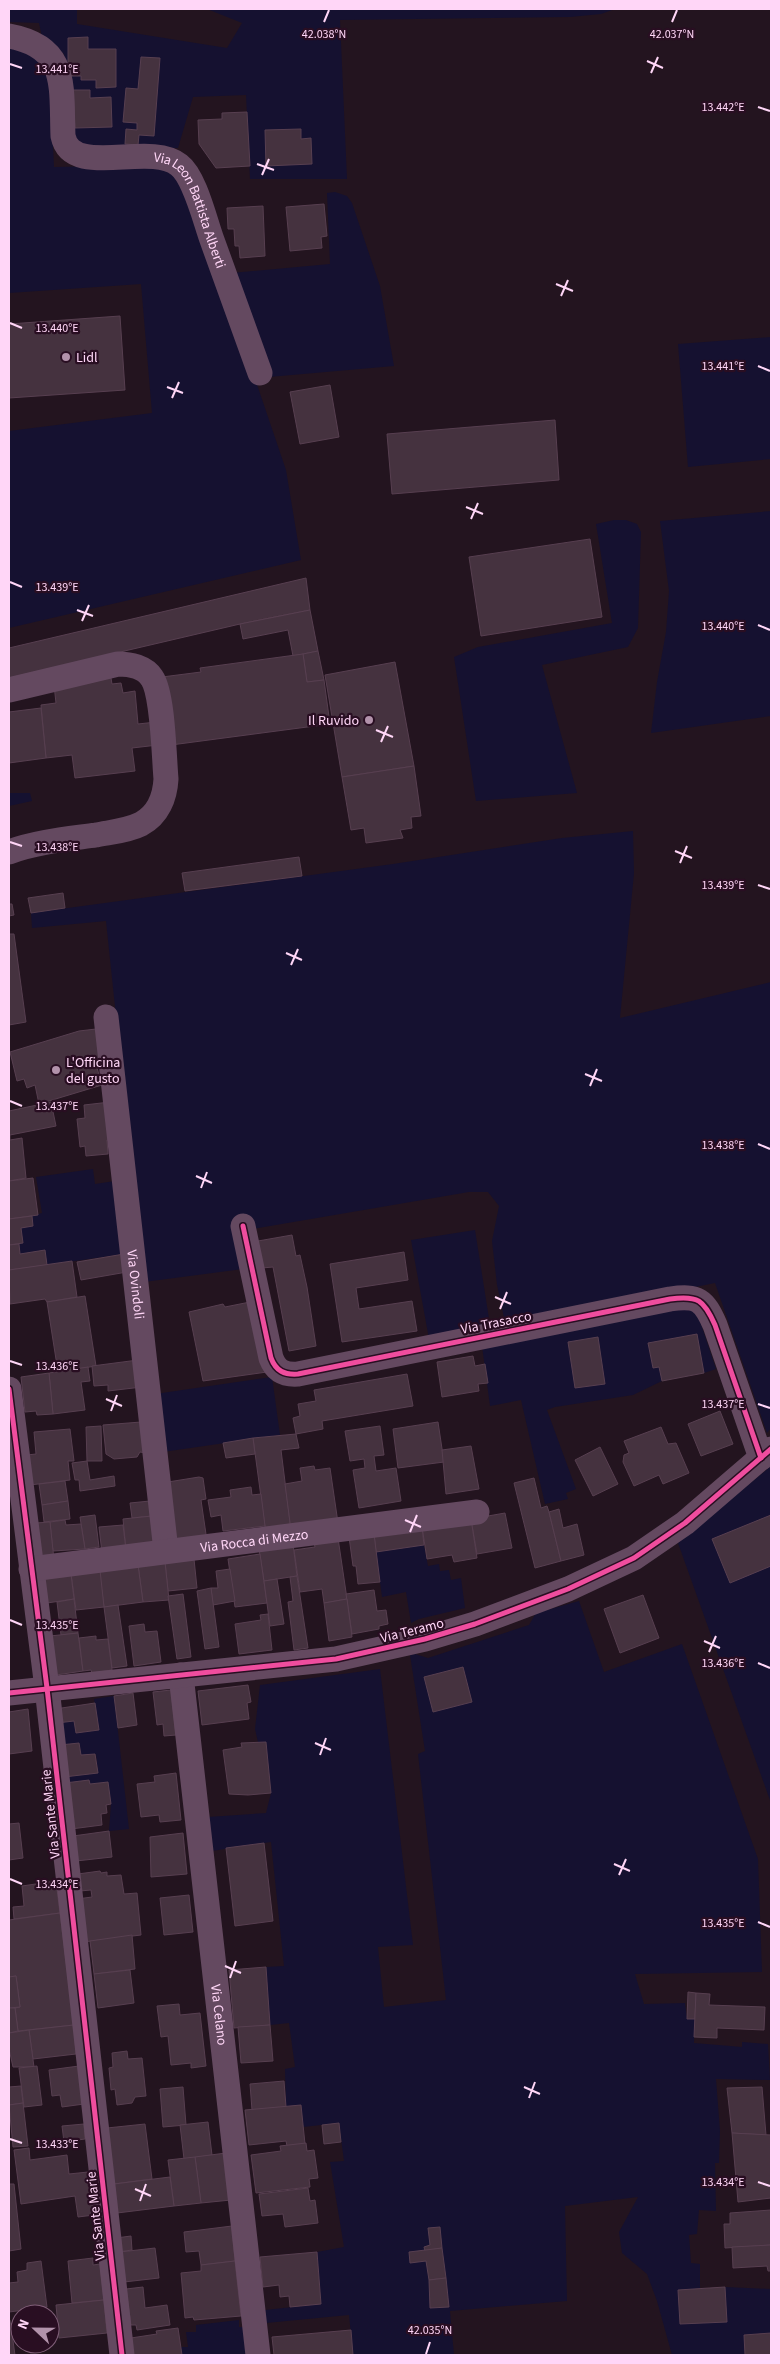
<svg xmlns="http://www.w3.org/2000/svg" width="780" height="2364" viewBox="0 0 780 2364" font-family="'Source Sans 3',sans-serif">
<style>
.green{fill:#151130}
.building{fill:#45323f;stroke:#573f50}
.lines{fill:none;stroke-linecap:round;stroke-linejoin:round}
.minor{stroke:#644960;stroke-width:25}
.cycleway-casing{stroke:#290e22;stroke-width:8}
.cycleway{stroke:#ef4d9e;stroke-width:5}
.ticks{fill:none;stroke:#ffd6f7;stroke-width:2}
.poi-dot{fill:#b292ab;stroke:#290e22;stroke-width:2}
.labels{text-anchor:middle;stroke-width:4.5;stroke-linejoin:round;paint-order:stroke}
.street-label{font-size:14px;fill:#ffd6f7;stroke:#290e22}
.poi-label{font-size:14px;fill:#ffd6f7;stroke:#290e22;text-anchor:start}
.ticks-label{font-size:12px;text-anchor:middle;fill:#ffd6f7;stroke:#290e22;stroke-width:4.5;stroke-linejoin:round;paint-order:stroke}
</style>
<rect width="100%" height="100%" fill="#23141f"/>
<g class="green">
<path d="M9,9H77V24L227,48L242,23L207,9H615L601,14L570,17L340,20L347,179H250L246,95L193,97L178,148L73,149L68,141L64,54L42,37L39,23L9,22Z"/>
<path d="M9,42L49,61L54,167L173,165L250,364L286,470L301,560L9,628V431L152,413L141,284L9,293Z"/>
<path d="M335,192L347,196L352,203L380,286L394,366L269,377L231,273L330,264L327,193Z"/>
<path d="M771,337V459L688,467L678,344Z"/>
<path d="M771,511V716L651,733L657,682L666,632L669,591L660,521Z"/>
<path d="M614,520H626L637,524L641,532L638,628L628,647L542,665L577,793L476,801L454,657L478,647L612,623L596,524Z"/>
<path d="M9,793H30L32,801L9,806Z"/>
<path d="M633,831L634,873L620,1018L771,982V1428L767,1433L715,1283L511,1324L505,1322L497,1285L492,1241L499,1206L488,1192H469L252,1229L243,1269L144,1282L106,921L32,928L31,913L393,864L562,838Z"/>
<path d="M93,1169L95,1184L115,1181L124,1254L47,1265L45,1250L20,1254L19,1243L23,1242L21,1228L33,1226L32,1216L42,1213L36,1177Z"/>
<path d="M475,1230L490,1325L429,1339L411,1240Z"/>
<path d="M695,1306L716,1369L704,1373L697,1334L649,1343L653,1368L659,1367L662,1381L633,1395L555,1407L547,1410L576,1489L566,1493L568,1499L545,1504L521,1400L490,1406L482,1346Z"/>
<path d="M272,1377L280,1435L163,1452L155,1394Z"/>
<path d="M771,1466V1803L678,1543Z"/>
<path d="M424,1545L428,1566L439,1564L440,1571L449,1570L451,1580L461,1578L465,1608L419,1619L411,1623L406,1592L382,1597L376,1552Z"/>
<path d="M579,1601L604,1672L682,1644L758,1859L762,1972L635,1974L644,2004L685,2003L687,2018L695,2019L694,2043L742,2047V2042L768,2044L770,2080L716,2079L720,2131L719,2163H715L716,2211L699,2210L697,2234L689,2235L691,2263L700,2264V2289L678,2291L680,2324L727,2322L725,2287L771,2289V2333L744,2335L745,2355H672L657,2301L647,2274L622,2253L619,2232L638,2197L565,2206L567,2301L450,2311L454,2355H353L349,2315L266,2323L265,2310L321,2304L317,2252L344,2247L330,2162L344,2161L339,2123L303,2127L301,2105L286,2107L285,2069L295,2067L289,2023L270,2025L266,1967L284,1966L271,1842L212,1851L208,1817L266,1813L271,1793L266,1743L258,1742L255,1729L260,1685L380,1669L413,1945L378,1947L384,2007L446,2000L418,1754L425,1751L410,1655L415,1654L428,1658L529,1625L536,1613Z"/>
<path d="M114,1696L129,1829L109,1831L111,1804L108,1782L90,1784L89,1780L65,1783L64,1777L98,1773L96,1754L81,1755L79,1743L60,1745L57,1723L74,1721L76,1733L99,1730L94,1699Z"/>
<path d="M239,2320V2327H245L249,2355H182L181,2347H188L186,2332H196V2325Z"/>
</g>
<g class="building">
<path d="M88,37V49H116V87L96,88V80H81V76H68V38Z"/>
<path d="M141,57L160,58L154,136L139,135L138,145L125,144L126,129L137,130V123L123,122L126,88L138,89Z"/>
<path d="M73,90H90V98L111,97L112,127L75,128Z"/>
<path d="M247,112L250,166L216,168L199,144L198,120L222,119V113Z"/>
<path d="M301,129V139L311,138L312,164L266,166L265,130Z"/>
<path d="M324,204L327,236L321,237L322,248L290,251L286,207Z"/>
<path d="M263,206L265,256L240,258L239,246H235L234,229H228L227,208Z"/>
<path d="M120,316L125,390L9,398V324Z"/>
<path d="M330,385L339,437L300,444L290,392Z"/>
<path d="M555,420L559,480L392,494L387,434Z"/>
<path d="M590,539L602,617L481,636L469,557Z"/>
<path d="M306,578L310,610L240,624L9,678V648Z"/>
<path d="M310,610L318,651L293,656L288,630L243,639L240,624Z"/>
<path d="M318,651L324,680L307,682L303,654Z"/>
<path d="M303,654L307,682L324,680L330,724L171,745L162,677L201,672L200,668Z"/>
<path d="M395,662L414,766L342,777L325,675Z"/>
<path d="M111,678L112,684L121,683L123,693L135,691L138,724L156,722L158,745L132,748L135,771L75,778L72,755L46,758L41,705L56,703L54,685Z"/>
<path d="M41,708L46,758L9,763V712Z"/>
<path d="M414,766L421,816L411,817L412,828L400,830L403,838L366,843L364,828L351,830L342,777Z"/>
<path d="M299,857L302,876L185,891L182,873Z"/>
<path d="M63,893L65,908L31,913L28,898Z"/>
<path d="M9,904H12L14,915L9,916Z"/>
<path d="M9,934H14L26,1022L9,1025Z"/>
<path d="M96,1029L101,1060L95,1061L102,1085L39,1104L35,1085L27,1088L24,1079L17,1081L10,1052L79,1031Z"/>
<path d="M51,1102L56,1126L10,1135V1140L22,1138L26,1178L9,1181V1111Z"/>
<path d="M110,1102L114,1140H107L108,1154L86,1156L85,1146L80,1147L77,1119L85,1118L84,1105Z"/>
<path d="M33,1178L38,1215L9,1219V1181Z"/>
<path d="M32,1216L33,1226L21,1228L23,1243L9,1245V1219Z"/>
<path d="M292,1235L296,1256L300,1255L307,1287L316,1346L289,1351L273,1267L262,1268L258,1241Z"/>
<path d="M19,1244L20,1254L45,1250L47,1265L9,1270V1245Z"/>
<path d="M404,1252L408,1280L356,1288L359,1309L412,1301L417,1331L342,1342L330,1264Z"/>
<path d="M124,1254L127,1272L81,1280L77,1262Z"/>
<path d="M72,1261L77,1297L47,1302L45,1299L10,1304L9,1270Z"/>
<path d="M85,1296L96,1366L58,1372L47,1302Z"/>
<path d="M250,1302L267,1372L203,1381L189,1312L223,1304L225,1307Z"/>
<path d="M697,1334L704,1373L662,1381L659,1367L653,1368L648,1343Z"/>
<path d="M598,1337L605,1384L575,1388L568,1342Z"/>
<path d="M473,1356L475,1366L485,1364L488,1383L478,1384L479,1391L442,1397L437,1362Z"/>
<path d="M138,1360L142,1387L108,1391V1385L94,1386L92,1366Z"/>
<path d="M88,1367L90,1381L81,1382L85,1410L53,1414L49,1373Z"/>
<path d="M49,1373L53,1414L37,1415L36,1411L25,1412L21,1377Z"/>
<path d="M407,1374L413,1406L322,1421L323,1429L296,1434L293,1418L300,1416L298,1404L316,1401L314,1390Z"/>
<path d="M720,1411L733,1444L701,1456L688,1424Z"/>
<path d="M141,1422L146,1453L140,1452L137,1457L114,1459L106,1454L103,1425Z"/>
<path d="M438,1422L444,1462L398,1468L393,1429Z"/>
<path d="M101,1426L102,1461H87L86,1427Z"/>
<path d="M380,1426L384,1455L374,1456L376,1471L396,1468L401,1501L359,1508L353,1470L365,1468L364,1459L350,1461L345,1431Z"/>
<path d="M661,1427L668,1444L676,1443L689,1473L663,1484L659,1475L634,1486L623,1462L624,1455L629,1453L624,1441Z"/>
<path d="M70,1429L74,1461H68L70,1480L30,1485L27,1455L36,1454L34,1432Z"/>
<path d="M296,1434L299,1448L281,1450L291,1530L266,1534L253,1438Z"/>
<path d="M253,1438L255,1454L226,1458L223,1443Z"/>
<path d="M471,1446L479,1489L446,1494L442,1450Z"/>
<path d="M600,1447L618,1484L593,1496L575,1460Z"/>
<path d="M87,1461L90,1480L114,1476L115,1486L80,1491L79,1480H75L72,1463Z"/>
<path d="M314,1466L315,1470L330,1468L338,1523L291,1530L285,1484L302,1481L300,1468Z"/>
<path d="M199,1477L203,1478L206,1499L201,1500L207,1541L176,1545L168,1482Z"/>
<path d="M534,1478L541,1508L547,1506L549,1512L561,1561L535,1568L514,1483Z"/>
<path d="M65,1481L68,1501L42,1505L39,1484Z"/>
<path d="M251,1487L252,1495L261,1494L265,1526L223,1531L221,1515L211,1517L208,1500L231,1497L230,1490Z"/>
<path d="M68,1501L70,1519L44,1522L42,1505Z"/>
<path d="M150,1501L152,1516L132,1518L130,1503Z"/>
<path d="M559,1509L563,1528L577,1524L584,1555L561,1561L549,1512Z"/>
<path d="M505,1513L512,1548L477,1554L471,1519Z"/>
<path d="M95,1515L99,1547L85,1549L80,1517Z"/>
<path d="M771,1515V1566L730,1583L712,1539Z"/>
<path d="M152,1516L160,1547L126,1550L123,1519Z"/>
<path d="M471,1519L477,1558L454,1562L452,1555L427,1559L422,1527Z"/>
<path d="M65,1520L66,1525L81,1524L85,1549L53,1551L50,1522Z"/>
<path d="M50,1522L54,1560L40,1561L36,1523Z"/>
<path d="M123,1525L126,1550L102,1553L99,1527Z"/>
<path d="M422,1527L424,1545L376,1552L374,1534Z"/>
<path d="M374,1534L380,1582L358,1584L356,1566H353L349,1537Z"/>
<path d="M338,1538L347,1599L324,1603L322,1589L300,1592L294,1550L315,1547L314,1542Z"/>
<path d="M293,1544L297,1576L264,1581L259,1549Z"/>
<path d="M260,1554L267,1603L235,1607L228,1559Z"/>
<path d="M194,1559L197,1588L168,1591L165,1562Z"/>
<path d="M165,1562L169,1600L143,1602L138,1565Z"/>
<path d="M138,1565L143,1602L104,1607L99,1569Z"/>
<path d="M230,1569L235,1601L213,1605L211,1588H218L216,1571Z"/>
<path d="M100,1570L104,1607L76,1610L71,1574Z"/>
<path d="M71,1574L74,1599L47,1603L43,1578Z"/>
<path d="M297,1576L308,1648L294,1650L288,1602L293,1601L290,1577Z"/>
<path d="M277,1579L284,1624L270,1626L264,1581Z"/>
<path d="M211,1588L219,1647L205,1649L197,1591Z"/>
<path d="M374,1590L377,1611L386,1610L388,1624L379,1626V1629L352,1634L346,1594Z"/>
<path d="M183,1594L191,1657L177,1659L168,1596Z"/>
<path d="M643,1595L659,1638L620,1653L604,1609Z"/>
<path d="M74,1599L78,1633L61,1635L57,1602Z"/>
<path d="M347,1599L352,1637L329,1641L324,1603Z"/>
<path d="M118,1605L127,1666L112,1668L104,1607Z"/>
<path d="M268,1614L272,1650L239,1654L235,1624L261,1620L260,1615Z"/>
<path d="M144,1624L145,1632L157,1631L161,1662L134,1666L129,1626Z"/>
<path d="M78,1633L83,1671L56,1675L50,1636Z"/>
<path d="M96,1636V1640L108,1639L112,1670L92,1673L91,1670L83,1671L79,1638Z"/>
<path d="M463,1667L472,1702L433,1712L424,1677Z"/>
<path d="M248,1685L251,1702L247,1703L249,1719L202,1725L198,1691Z"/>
<path d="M171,1690L176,1735L164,1736L163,1724L157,1725L153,1692Z"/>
<path d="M133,1693L137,1725L118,1728L114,1696Z"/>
<path d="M95,1703L99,1730L76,1733L74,1721L57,1723L55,1709Z"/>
<path d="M28,1709L32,1751L9,1754V1712Z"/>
<path d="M266,1742L271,1793L248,1795L229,1794L223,1750L242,1747L241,1743Z"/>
<path d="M79,1743L81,1755L95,1754L98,1773L64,1777L60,1745Z"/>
<path d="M176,1773L181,1820L160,1822L159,1815L141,1817L137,1784L155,1782L154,1776Z"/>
<path d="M89,1780L90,1784L108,1782L111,1804L106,1805L107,1813L101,1814L102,1825L71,1829L65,1783Z"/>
<path d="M19,1823L23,1858L9,1860V1824Z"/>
<path d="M109,1831L112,1857L76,1861L73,1836Z"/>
<path d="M183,1833L187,1874L151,1877L150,1837Z"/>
<path d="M264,1843L273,1921L235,1926L226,1848Z"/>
<path d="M100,1871L101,1873L107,1872V1876L121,1875L124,1894L137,1893L141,1935L83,1942L77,1899L92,1897L91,1890L80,1891L78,1874Z"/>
<path d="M56,1881L60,1913L14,1919L13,1907L24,1906L22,1886Z"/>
<path d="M189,1895L193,1932L164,1935L160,1898Z"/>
<path d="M60,1913L74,2025L18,2031L15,2008L20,2007L16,1976L9,1977V1920Z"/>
<path d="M132,1935L135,1969L94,1974L90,1941Z"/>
<path d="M266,1967L270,2025L234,2028L229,1970Z"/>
<path d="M130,1970L134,2003L98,2008L94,1974Z"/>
<path d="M16,1976L20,2007L9,2008V1977Z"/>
<path d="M688,1992L696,1993L695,2019H687Z"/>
<path d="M696,1993L710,1994L709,2005L765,2007L764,2030L717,2028V2038L694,2037Z"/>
<path d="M179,2004L180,2015L200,2013L206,2066L191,2068V2063L171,2065L168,2036L161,2037L157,2006Z"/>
<path d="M9,2008H15L18,2031L9,2033Z"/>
<path d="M74,2025L76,2054L33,2059L29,2030Z"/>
<path d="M270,2025L273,2061L241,2063L238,2027Z"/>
<path d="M29,2030L34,2067H13L9,2049V2033Z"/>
<path d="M127,2051L128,2059L142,2058L146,2096L135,2097L132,2103L117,2105L115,2089L111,2090L109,2068L113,2067L112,2053Z"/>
<path d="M37,2066L42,2105L24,2107L19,2068Z"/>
<path d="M79,2066L84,2104L62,2107L60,2095L52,2096L49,2070Z"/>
<path d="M284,2081L286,2107L252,2110L250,2084Z"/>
<path d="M21,2086L23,2103L9,2105V2087Z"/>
<path d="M183,2087L186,2125L163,2127L160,2089Z"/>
<path d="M762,2087L766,2135L732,2133L727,2088Z"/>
<path d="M23,2103L28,2146L13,2147L9,2105Z"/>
<path d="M301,2105L305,2144L287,2146L286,2141L249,2145L245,2110Z"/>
<path d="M208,2122L212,2155L184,2159L180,2125Z"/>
<path d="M339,2123L341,2142L324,2144L322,2125Z"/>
<path d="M84,2124L85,2139L64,2142L62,2126Z"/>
<path d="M145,2124L152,2179L114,2184L107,2128Z"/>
<path d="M732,2133L771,2135V2198L738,2202Z"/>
<path d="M306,2143L307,2151L314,2150L318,2178L309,2179L310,2187L256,2193L251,2155L281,2151L280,2146Z"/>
<path d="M29,2148L30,2160L67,2155L69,2174L88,2172L94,2215L78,2217L75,2196L21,2204L14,2150Z"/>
<path d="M226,2153L231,2200L201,2203L195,2157Z"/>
<path d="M195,2157L201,2203L174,2206L168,2160Z"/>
<path d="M170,2177L174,2206L117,2213L114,2184Z"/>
<path d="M9,2184H14L21,2249L9,2251Z"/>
<path d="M308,2188L310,2201L315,2200L318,2223L285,2227L283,2214L262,2216L259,2194Z"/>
<path d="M771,2210V2245L725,2248L724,2224H730V2213Z"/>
<path d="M232,2226L235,2261L201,2265L199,2251L186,2252L184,2232Z"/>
<path d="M440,2227L442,2248L425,2251L424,2247L430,2245L428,2228Z"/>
<path d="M131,2236L132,2250L118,2252L116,2238Z"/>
<path d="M771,2245V2271H768L767,2266L733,2268L732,2247Z"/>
<path d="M155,2248L159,2278L124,2282L120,2252Z"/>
<path d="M442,2248L446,2278L429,2280L426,2261L410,2263L409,2252Z"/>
<path d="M317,2252L321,2304L290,2307L289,2296L280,2297L279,2285L263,2287L260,2257Z"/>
<path d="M93,2258V2265L100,2264L104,2300L72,2303L68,2261Z"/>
<path d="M41,2261L47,2307L9,2312V2283L18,2282L17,2272L27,2270V2263Z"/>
<path d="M235,2261L241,2316L194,2320L193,2317L185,2318L181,2273L201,2271V2265Z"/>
<path d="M446,2278L449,2307L430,2308L429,2280Z"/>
<path d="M143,2287L145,2308L167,2305L170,2325L137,2330L136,2325H131L126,2289Z"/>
<path d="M725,2287L727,2322L680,2324L678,2290Z"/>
<path d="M104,2300L107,2333L59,2338L56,2305Z"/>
<path d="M9,2320H10L15,2355H9Z"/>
<path d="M178,2328L182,2355H133L131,2338L157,2334L156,2331Z"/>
<path d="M351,2330L353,2355H274L272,2337Z"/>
<path d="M771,2333V2355H745L744,2335Z"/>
</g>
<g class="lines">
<g class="minor">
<path id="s1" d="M9,36C69,47 61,86 63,136C72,179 149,141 179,165C195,177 205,221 212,240C228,285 244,329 260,373"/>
<path d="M9,690L118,664C130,664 145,667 152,678C163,694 164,757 166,779C165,797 158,815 141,824C127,831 111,832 96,835C68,839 36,842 9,852"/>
<path id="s2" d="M106,1017L166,1551"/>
<path d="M243,1226L271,1358C276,1371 284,1375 298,1374L670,1299C698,1295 704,1300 715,1325L761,1458"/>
<path d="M9,1389L47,1688L122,2355"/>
<path id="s3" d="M31,1569L477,1512"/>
<path id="s4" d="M181,1675L258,2355"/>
<path d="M9,1693L336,1659L425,1639L475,1624L568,1589L634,1558L685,1523L771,1449"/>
</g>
<defs>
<g id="cycleway">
<path d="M243,1226L271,1358C276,1371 284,1375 298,1374L670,1299C698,1295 704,1300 715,1325L761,1458"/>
<path d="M9,1389L47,1688L122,2355"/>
<path d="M9,1693L336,1659L425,1639L475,1624L568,1589L634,1558L685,1523L771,1449"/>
</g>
</defs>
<use href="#cycleway" class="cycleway-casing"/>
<use href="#cycleway" class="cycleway"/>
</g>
<path class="ticks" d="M324,22L329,10M672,22L677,10M647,61L663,68M10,64L22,68M651,73L658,57M758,107L770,111M257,164L274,170M262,175L269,159M556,284L573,291M561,296L568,280M10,323L22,328M758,366L770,371M167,387L183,393M172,398L179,382M466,507L483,514M471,519L478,503M10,582L22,587M77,610L93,616M82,621L89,605M758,625L770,630M376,730L393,737M381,742L388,726M10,842L22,846M675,851L692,858M680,863L687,846M758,885L770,889M286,953L302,960M291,965L298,949M585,1074L602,1081M590,1086L597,1069M10,1101L22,1106M758,1144L770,1149M196,1176L212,1183M201,1188L207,1172M495,1297L511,1304M500,1309L507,1292M10,1361L22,1365M106,1399L122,1406M758,1404L770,1408M111,1411L117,1395M405,1520L421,1527M410,1532L417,1515M10,1620L22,1625M704,1641L720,1648M709,1652L716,1636M758,1663L770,1668M315,1743L331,1750M320,1755L326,1738M614,1864L630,1871M619,1875L626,1859M10,1879L22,1884M758,1922L770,1927M225,1966L241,1973M230,1978L236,1961M524,2087L540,2094M529,2098L535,2082M10,2139L22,2143M758,2182L770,2186M135,2189L151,2196M140,2201L146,2184M426,2354L430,2342"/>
<g class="poi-dot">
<circle cx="66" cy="357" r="5"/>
<circle cx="369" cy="720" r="5"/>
<circle cx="56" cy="1070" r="5"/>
</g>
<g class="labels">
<g class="street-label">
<text dy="5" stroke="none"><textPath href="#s1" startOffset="299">Via Leon Battista Alberti</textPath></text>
<text dy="5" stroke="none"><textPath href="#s2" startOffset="269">Via Ovindoli</textPath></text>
<text transform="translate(496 1322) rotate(-11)" y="5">Via Trasacco</text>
<text dy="5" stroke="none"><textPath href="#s3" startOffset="225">Via Rocca di Mezzo</textPath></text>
<text transform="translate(412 1630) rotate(-14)" y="5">Via Teramo</text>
<text transform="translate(50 1814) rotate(-96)" y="5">Via Sante Marie</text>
<text dy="5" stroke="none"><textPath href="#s4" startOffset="342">Via Celano</textPath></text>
<text transform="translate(95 2216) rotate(-96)" y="5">Via Sante Marie</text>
</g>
<g class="poi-label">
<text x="76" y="362">Lidl</text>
<text x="359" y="725" text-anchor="end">Il Ruvido</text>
<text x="66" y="1067">L'Officina<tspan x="66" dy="16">del gusto</tspan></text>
</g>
</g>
<g class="ticks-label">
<text x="324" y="38">42.038°N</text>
<text x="672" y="38">42.037°N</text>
<text x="57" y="73">13.441°E</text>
<text x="723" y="111">13.442°E</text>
<text x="57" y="332">13.440°E</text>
<text x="723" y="370">13.441°E</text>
<text x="57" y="591">13.439°E</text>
<text x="723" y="630">13.440°E</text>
<text x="57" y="851">13.438°E</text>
<text x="723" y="889">13.439°E</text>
<text x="57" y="1110">13.437°E</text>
<text x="723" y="1149">13.438°E</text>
<text x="57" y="1370">13.436°E</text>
<text x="723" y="1408">13.437°E</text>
<text x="57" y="1629">13.435°E</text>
<text x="723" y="1667">13.436°E</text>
<text x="57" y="1888">13.434°E</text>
<text x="723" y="1927">13.435°E</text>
<text x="57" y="2148">13.433°E</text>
<text x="723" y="2186">13.434°E</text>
<text x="430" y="2334">42.035°N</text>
</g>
<rect width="780" height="2364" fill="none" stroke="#ffd6f7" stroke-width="20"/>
<g transform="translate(35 2329) rotate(292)"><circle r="24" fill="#290e22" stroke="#7f5e77"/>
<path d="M0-4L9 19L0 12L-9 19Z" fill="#b292ab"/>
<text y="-8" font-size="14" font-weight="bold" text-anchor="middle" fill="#ffd6f7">N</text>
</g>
</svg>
